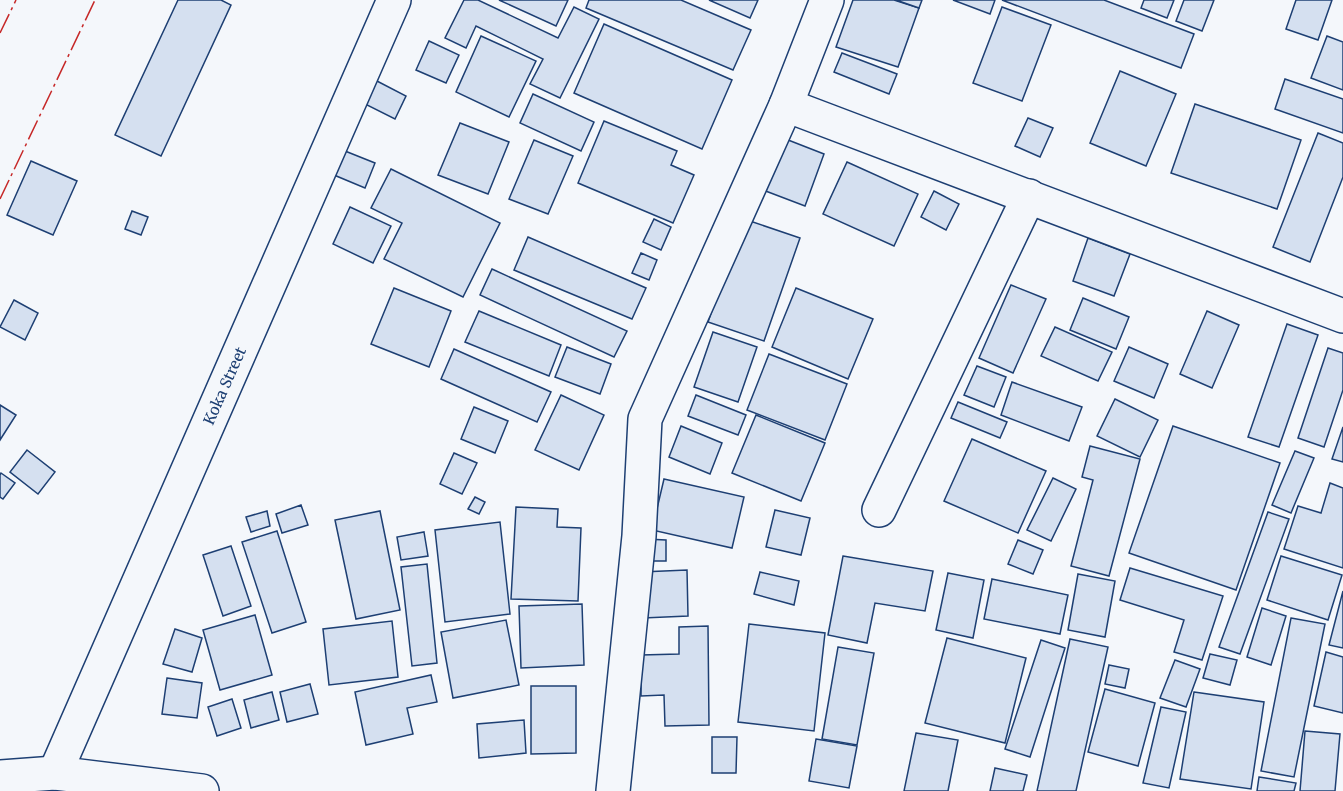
<svg xmlns="http://www.w3.org/2000/svg" width="1343" height="791" viewBox="0 0 1343 791" font-family="Merriweather,serif">
<style>
.building{fill:#d5e0f0;stroke:#1d3f73;stroke-width:1.5}
.lines{fill:none;stroke-linecap:round;stroke-linejoin:round}
.street-casing{stroke:#1d3f73;stroke-width:36}
.secondary-casing{stroke:#1d3f73;stroke-width:36}
.primary-casing{stroke:#1d3f73;stroke-width:36}
.street{stroke:#f4f7fb;stroke-width:33}
.secondary{stroke:#f4f7fb;stroke-width:33}
.primary{stroke:#f4f7fb;stroke-width:33}
.power{stroke:#c62828;stroke-width:1.5;stroke-dasharray:21 4.5 3 4.5;stroke-linecap:butt}
.labels{text-anchor:middle;stroke-width:4.5;stroke-linejoin:round;paint-order:stroke}
.street-label{font-size:15px;fill:#1d3f73;stroke:#f4f7fb}
</style>
<rect width="100%" height="100%" fill="#f4f7fb"/>
<g class="building">
<path d="M178,0H221L231,5L161,156L115,135Z"/>
<path d="M464,0H478L558,38L574,7L599,19L560,98L530,84L543,59L476,26L466,48L445,38Z"/>
<path d="M499,0H568L556,26Z"/>
<path d="M589,0H681L751,30L733,70L586,8Z"/>
<path d="M709,0H758L750,18Z"/>
<path d="M853,0H894L919,8L898,67L836,47Z"/>
<path d="M896,0H922L919,8Z"/>
<path d="M953,0H995L990,14Z"/>
<path d="M1002,0H1104L1194,34L1181,68Z"/>
<path d="M1144,0H1174L1167,18L1141,8Z"/>
<path d="M1184,0H1214L1202,31L1176,21Z"/>
<path d="M1296,0H1332L1318,40L1286,29Z"/>
<path d="M1002,7L1051,25L1022,101L973,83Z"/>
<path d="M604,24L732,80L702,149L574,93Z"/>
<path d="M481,36L536,61L509,117L456,92Z"/>
<path d="M1327,36L1343,42V90L1311,78Z"/>
<path d="M429,41L459,55L446,83L416,70Z"/>
<path d="M842,53L897,74L889,94L834,72Z"/>
<path d="M1120,71L1176,94L1146,166L1090,143Z"/>
<path d="M1285,79L1343,99V133L1275,109Z"/>
<path d="M375,80L406,96L395,119L363,103Z"/>
<path d="M533,94L594,122L581,151L520,123Z"/>
<path d="M1195,104L1301,140L1277,209L1171,173Z"/>
<path d="M1028,118L1053,128L1040,157L1015,146Z"/>
<path d="M604,121L677,151L671,165L694,175L673,223L578,183Z"/>
<path d="M460,123L509,142L488,194L438,175Z"/>
<path d="M1318,133L1343,143V177L1310,262L1273,247Z"/>
<path d="M783,138L824,154L805,206L763,190Z"/>
<path d="M534,140L573,156L548,214L509,199Z"/>
<path d="M345,151L375,163L365,188L334,175Z"/>
<path d="M31,161L77,181L53,235L7,215Z"/>
<path d="M847,162L918,194L894,246L823,214Z"/>
<path d="M391,169L500,223L463,297L384,259L402,223L371,208Z"/>
<path d="M934,191L959,204L946,230L921,217Z"/>
<path d="M350,207L391,226L373,263L333,244Z"/>
<path d="M132,211L148,217L141,235L125,229Z"/>
<path d="M654,219L671,227L661,250L643,242Z"/>
<path d="M744,219L800,238L764,341L708,322Z"/>
<path d="M528,237L646,288L632,319L514,270Z"/>
<path d="M1088,238L1130,254L1114,296L1073,281Z"/>
<path d="M641,253L657,260L649,280L632,273Z"/>
<path d="M492,269L627,331L614,357L480,295Z"/>
<path d="M1011,285L1046,299L1013,373L979,358Z"/>
<path d="M394,288L451,311L429,367L371,344Z"/>
<path d="M796,288L873,319L848,379L772,347Z"/>
<path d="M1083,298L1129,317L1116,349L1070,330Z"/>
<path d="M14,300L38,313L25,340L0,327Z"/>
<path d="M479,311L561,345L549,376L465,342Z"/>
<path d="M1207,311L1239,325L1212,388L1180,374Z"/>
<path d="M1287,324L1318,335L1279,447L1248,437Z"/>
<path d="M1055,327L1112,352L1098,381L1041,356Z"/>
<path d="M713,332L757,347L738,402L694,387Z"/>
<path d="M567,347L611,364L600,394L555,377Z"/>
<path d="M1129,347L1168,364L1154,398L1114,381Z"/>
<path d="M1328,348L1343,353V390L1324,447L1298,438Z"/>
<path d="M454,349L551,392L537,422L441,379Z"/>
<path d="M769,354L847,384L825,440L747,410Z"/>
<path d="M977,366L1006,377L994,407L964,395Z"/>
<path d="M1012,382L1082,407L1069,441L1001,415Z"/>
<path d="M561,395L604,415L579,470L535,450Z"/>
<path d="M696,395L746,415L738,435L688,416Z"/>
<path d="M1115,399L1158,420L1140,457L1097,436Z"/>
<path d="M958,402L1007,422L1000,438L951,418Z"/>
<path d="M0,405L16,415L0,440Z"/>
<path d="M474,407L508,421L495,453L461,439Z"/>
<path d="M756,415L825,443L801,501L732,473Z"/>
<path d="M681,426L722,443L710,474L669,457Z"/>
<path d="M1173,426L1280,463L1236,590L1129,553Z"/>
<path d="M1343,427V462L1332,459Z"/>
<path d="M972,439L1046,471L1018,533L944,501Z"/>
<path d="M1090,446L1140,459L1109,576L1071,566L1093,480L1082,477Z"/>
<path d="M27,450L55,472L38,494L10,472Z"/>
<path d="M1295,451L1314,458L1291,513L1272,505Z"/>
<path d="M454,453L477,463L462,494L440,484Z"/>
<path d="M1,473L15,483L3,499L0,497V475Z"/>
<path d="M1053,478L1076,489L1051,541L1027,530Z"/>
<path d="M664,479L744,497L732,548L652,530Z"/>
<path d="M1330,483L1343,488V568L1284,549L1298,506L1321,513Z"/>
<path d="M475,497L485,502L479,514L468,509Z"/>
<path d="M301,505L308,525L282,533L276,514Z"/>
<path d="M516,507L558,509L557,527L581,528L578,601L511,599Z"/>
<path d="M775,510L810,518L801,555L766,547Z"/>
<path d="M267,511L270,526L251,532L246,517Z"/>
<path d="M380,511L400,610L356,619L335,520Z"/>
<path d="M1268,512L1289,519L1240,654L1219,647Z"/>
<path d="M500,522L510,614L445,622L435,530Z"/>
<path d="M277,531L306,622L272,633L242,542Z"/>
<path d="M424,532L428,556L401,560L397,537Z"/>
<path d="M645,539L666,540V561H645Z"/>
<path d="M1018,540L1043,550L1033,574L1008,564Z"/>
<path d="M231,546L251,606L223,616L203,555Z"/>
<path d="M843,556L933,571L925,611L875,603L867,643L828,635Z"/>
<path d="M1281,556L1342,575L1328,620L1267,600Z"/>
<path d="M427,564L437,663L412,666L401,567Z"/>
<path d="M1130,568L1223,596L1202,660L1174,652L1184,620L1120,600Z"/>
<path d="M687,570L688,616L643,618L641,572Z"/>
<path d="M760,572L799,581L794,605L754,594Z"/>
<path d="M948,573L984,580L973,638L936,630Z"/>
<path d="M1078,574L1115,581L1105,637L1068,630Z"/>
<path d="M992,579L1068,595L1060,634L984,619Z"/>
<path d="M1343,591V648L1329,645Z"/>
<path d="M582,604L584,665L521,668L519,606Z"/>
<path d="M1262,608L1286,616L1271,665L1247,657Z"/>
<path d="M255,615L272,675L220,690L203,630Z"/>
<path d="M1291,618L1325,624L1294,777L1261,771Z"/>
<path d="M506,620L519,685L453,698L441,632Z"/>
<path d="M392,621L398,677L329,685L323,629Z"/>
<path d="M749,624L825,633L814,731L738,722Z"/>
<path d="M708,626L709,725L665,726L664,695L641,696V655L679,654V627Z"/>
<path d="M175,629L202,638L192,672L163,664Z"/>
<path d="M947,638L1026,658L1005,743L925,723Z"/>
<path d="M1070,639L1108,647L1076,791H1037Z"/>
<path d="M1041,640L1065,648L1030,757L1005,749Z"/>
<path d="M838,647L874,653L857,745L822,739Z"/>
<path d="M1326,652L1343,657V713L1314,706Z"/>
<path d="M1210,654L1237,660L1230,685L1203,678Z"/>
<path d="M1175,660L1200,669L1186,707L1160,698Z"/>
<path d="M1109,665L1129,669L1125,688L1105,684Z"/>
<path d="M431,675L437,702L407,708L413,734L366,745L355,692Z"/>
<path d="M167,678L202,683L197,718L162,714Z"/>
<path d="M310,684L318,714L287,722L280,692Z"/>
<path d="M531,686H576V753L531,754Z"/>
<path d="M1105,689L1155,703L1138,766L1088,752Z"/>
<path d="M272,692L279,720L251,728L244,700Z"/>
<path d="M1194,692L1264,702L1251,789L1180,779Z"/>
<path d="M232,699L241,728L217,736L208,707Z"/>
<path d="M1161,707L1186,712L1169,788L1143,783Z"/>
<path d="M524,720L526,753L479,758L477,724Z"/>
<path d="M1305,731L1340,734L1335,791H1300Z"/>
<path d="M916,733L958,740L948,791H904Z"/>
<path d="M712,737H737L736,773H712Z"/>
<path d="M816,739L857,746L849,788L809,781Z"/>
<path d="M995,768L1027,775L1023,791H990Z"/>
<path d="M1259,777L1296,783L1294,791H1257Z"/>
</g>
<g class="lines">
<defs>
<g id="street">
<path d="M786,105L1343,316"/>
<path d="M879,510L1029,196"/>
<path d="M613,791L639,536L645,419L786,105L827,0"/>
</g>
<path id="secondary" d="M55,773L394,0"/>
<path id="primary" d="M0,777L55,773L202,791"/>
</defs>
<use href="#street" class="street-casing"/>
<use href="#secondary" class="secondary-casing"/>
<use href="#primary" class="primary-casing"/>
<use href="#street" class="street"/>
<use href="#secondary" class="secondary"/>
<use href="#primary" class="primary"/>
<g class="power">
<path d="M0,33L16,0"/>
<path d="M0,199L95,0"/>
</g>
</g>
<g class="labels">
<g class="street-label">
<text transform="translate(225 386) rotate(-66)" y="5">Koka Street</text>
</g>
</g>
</svg>
